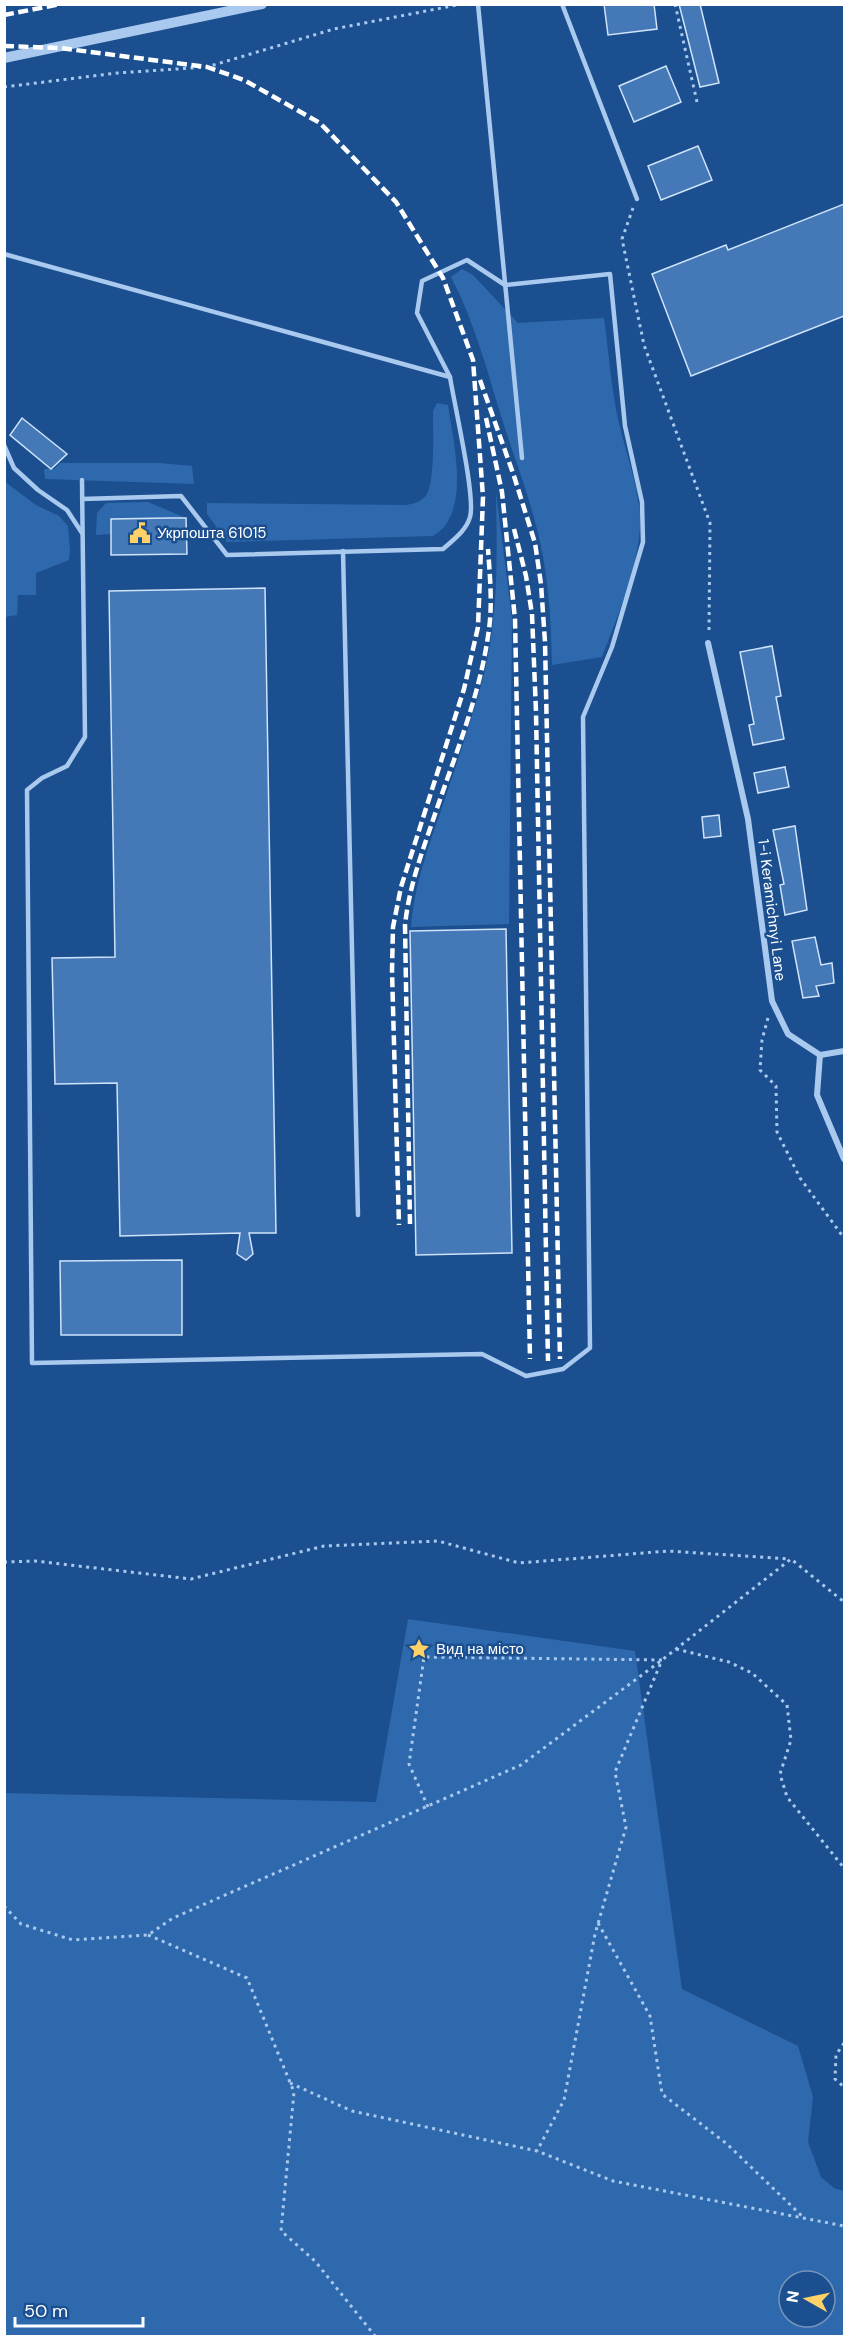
<svg xmlns="http://www.w3.org/2000/svg" width="849" height="2341" viewBox="0 0 849 2341" font-family="'DM Sans',sans-serif">
<style>
.green{fill:#2e69ad;fill-rule:evenodd}
.building{fill:#4478b7;stroke:#cfe3fa;stroke-width:1.5}
.lines{fill:none;stroke-linecap:round;stroke-linejoin:round}
.path{stroke:#a9c9ee;stroke-width:3;stroke-dasharray:3 4.5;stroke-linecap:butt}
.service{stroke:#a9c9ee;stroke-width:4.5}
.minor{stroke:#a9c9ee;stroke-width:6}
.tertiary{stroke:#a9c9ee;stroke-width:10}
.rail{stroke:#fff;stroke-width:4.5;stroke-dasharray:10 4.5;stroke-linecap:butt}
.labels{text-anchor:middle;stroke-width:5;stroke-linejoin:round;paint-order:stroke}
.poi-label{font-size:15px;fill:#fff;stroke:#1b4f8f;text-anchor:start}
.street-label{font-size:15px;fill:#fff;stroke:#1b4f8f}
</style>
<rect width="100%" height="100%" fill="#1b4f8f"/>
<g class="green">
<path d="M462,269L473,275L518,323L604,318C609,353 611,389 619,423C626,453 638,485 640,516C642,559 617,618 602,657L552,665C551,624 549,582 540,542C531,500 515,460 502,419C487,371 475,323 451,277Z"/>
<path d="M437,403L448,405C453,441 472,514 433,536L227,542L207,514V503L406,505C414,504 423,501 427,494C435,480 433,429 433,411Z"/>
<path d="M60,463H159L192,466L194,484L45,479L44,469H54Z"/>
<path d="M4,481L36,505L59,516L68,526L70,550L69,560L36,573V595H18L17,615L5,617Z"/>
<path d="M496,492L512,619L509,924L411,927C414,886 428,847 442,808C456,765 471,722 483,678C499,615 497,556 496,492Z"/>
<path d="M148,502L186,518L111,519V534L96,535L97,513L106,503Z"/>
<path d="M408,1619L635,1651L682,1989L798,2046L813,2097L808,2142L821,2177L834,2188L844,2191V2336H5V1793L376,1802ZM789,2281H825V2317H789Z"/>
</g>
<g class="building">
<path d="M604,4H654L657,29L608,35Z"/>
<path d="M679,4H700L719,83L700,87Z"/>
<path d="M666,66L681,102L634,122L619,86Z"/>
<path d="M698,146L712,180L661,200L648,166Z"/>
<path d="M844,204V316L691,376L652,274L726,245L728,250Z"/>
<path d="M22,418L67,454L51,469L10,435Z"/>
<path d="M169,518H186L187,554L111,555V519Z"/>
<path d="M265,588L276,1233H249L253,1254L246,1260L237,1254L240,1233L120,1236L117,1083L55,1084L52,958L115,957L109,591Z"/>
<path d="M772,646L781,696L776,697L784,739L753,745L749,725L754,724L740,652Z"/>
<path d="M785,767L789,787L758,793L754,773Z"/>
<path d="M719,815L721,836L704,838L702,817Z"/>
<path d="M795,826L807,910L785,915L780,885L784,884L773,830Z"/>
<path d="M506,929L512,1253L416,1255L410,931Z"/>
<path d="M815,937L821,965L832,963L834,983L816,986L819,996L803,998L792,941Z"/>
<path d="M182,1260V1335H61L60,1261Z"/>
</g>
<g class="lines">
<g class="path">
<path d="M675,4L697,102"/>
<path d="M4,87L117,73L207,67L334,29L462,4"/>
<path d="M633,208L622,239L644,345L710,523L709,632"/>
<path d="M768,1018L762,1040L760,1070L776,1086L777,1132L800,1178L844,1238"/>
<path d="M4,1562L35,1561L191,1579L324,1546L438,1541L519,1563L668,1551L789,1559"/>
<path d="M676,1649L729,1662L752,1673L787,1705L791,1740L780,1774L787,1797L844,1868"/>
<path d="M428,1807L409,1764L424,1657L662,1660L615,1772L626,1827L595,1934L564,2100L537,2151"/>
<path d="M4,1906L21,1924L73,1940L148,1935L173,1918L521,1765L662,1660L791,1559L844,1602"/>
<path d="M598,1923L650,2016L662,2094L727,2144L803,2217"/>
<path d="M148,1935L247,1978L294,2092L281,2231L315,2261L375,2336"/>
<path d="M844,2043L836,2055L835,2079L844,2087"/>
<path d="M290,2083L352,2111L537,2151L613,2181L844,2226"/>
</g>
<g class="service">
<path d="M478,4L522,458"/>
<path d="M562,4L637,199"/>
<path d="M4,254L450,377C454,403 476,498 470,517C466,531 453,540 443,549L227,555L181,496L82,499"/>
<path d="M4,445L14,468L38,490L67,510L82,533"/>
<path d="M82,480L85,737L67,766L42,778L27,790L32,1363L482,1354L526,1376L563,1369L590,1348L583,717L612,647L643,542L642,502L625,426L610,274L505,285L467,260L422,281L417,313L450,377"/>
<path d="M343,551L358,1215"/>
</g>
<g class="minor">
<path d="M708,643L748,819L772,1001L788,1034L820,1055L817,1095L844,1159"/>
<path d="M820,1055L844,1051"/>
</g>
<path class="tertiary" d="M4,58L262,4"/>
<g class="rail">
<path d="M4,15L61,4"/>
<path d="M4,46L60,48L207,67L244,80L320,123L396,202L443,278L473,360L483,497L478,627L464,689L401,887L393,927L392,971L399,1225"/>
<path d="M480,380L514,476L535,543L541,584L545,642L560,1359"/>
<path d="M486,418L502,492L515,619L530,1359"/>
<path d="M514,529L526,576L532,614L536,712L548,1361"/>
<path d="M410,1224L405,925C409,888 421,855 433,820C453,760 479,699 488,636C493,607 490,578 488,549"/>
</g>
</g>
<defs>
<symbol id="civic-bare" viewBox="-9 -9 18 18"><path d="M-.6-6.5H3V-4.5H.6V-3L4-1V1h2V6H-6V1h2V-1L-.6-3ZM-1.2 2.5V6h2.4V2.5Z" fill="#ffd166" stroke="#1b4f8f" stroke-width="2.5" paint-order="stroke"/></symbol>
<symbol id="sight-bare" viewBox="-9 -9 18 18"><path d="M0-6L1.8-2.2L6-1.7L2.9 1.2L3.7 5.4L0 3.3L-3.7 5.4L-2.9 1.2L-6-1.7L-1.8-2.2Z" fill="#ffd166" stroke="#1b4f8f" stroke-width="2.5" paint-order="stroke"/></symbol>
</defs>
<g fill-rule="evenodd">
<use href="#civic-bare" x="125" y="518" width="30" height="30"/>
<use href="#sight-bare" x="404" y="1634" width="30" height="30"/>
</g>
<g class="labels">
<g class="poi-label">
<text x="157" y="538">Укрпошта 61015</text>
<text x="436" y="1654">Вид на місто</text>
</g>
<g class="street-label">
<text transform="translate(772 910) rotate(83)" y="5">1-i Keramichnyi Lane</text>
</g>
</g>
<rect width="849" height="2341" fill="none" stroke="#ffffff" stroke-width="12"/>
<g transform="translate(807 2299) rotate(279)"><circle r="28" fill="#1b4f8f" stroke="#7695bc" stroke-width="1.5"/>
<path d="M0-4.5L10 22L0 15L-10 22Z" fill="#ffd166"/>
<text y="-9" font-size="16" font-weight="bold" text-anchor="middle" fill="#ffffff">N</text>
</g>
<path d="M15 2317v9h128v-9" fill="none" stroke="#ffffff" stroke-width="3"/>
<text x="24" y="2317" font-size="18" fill="#ffffff" stroke="#1b4f8f" stroke-width="4.5" paint-order="stroke">50 m</text>
</svg>
